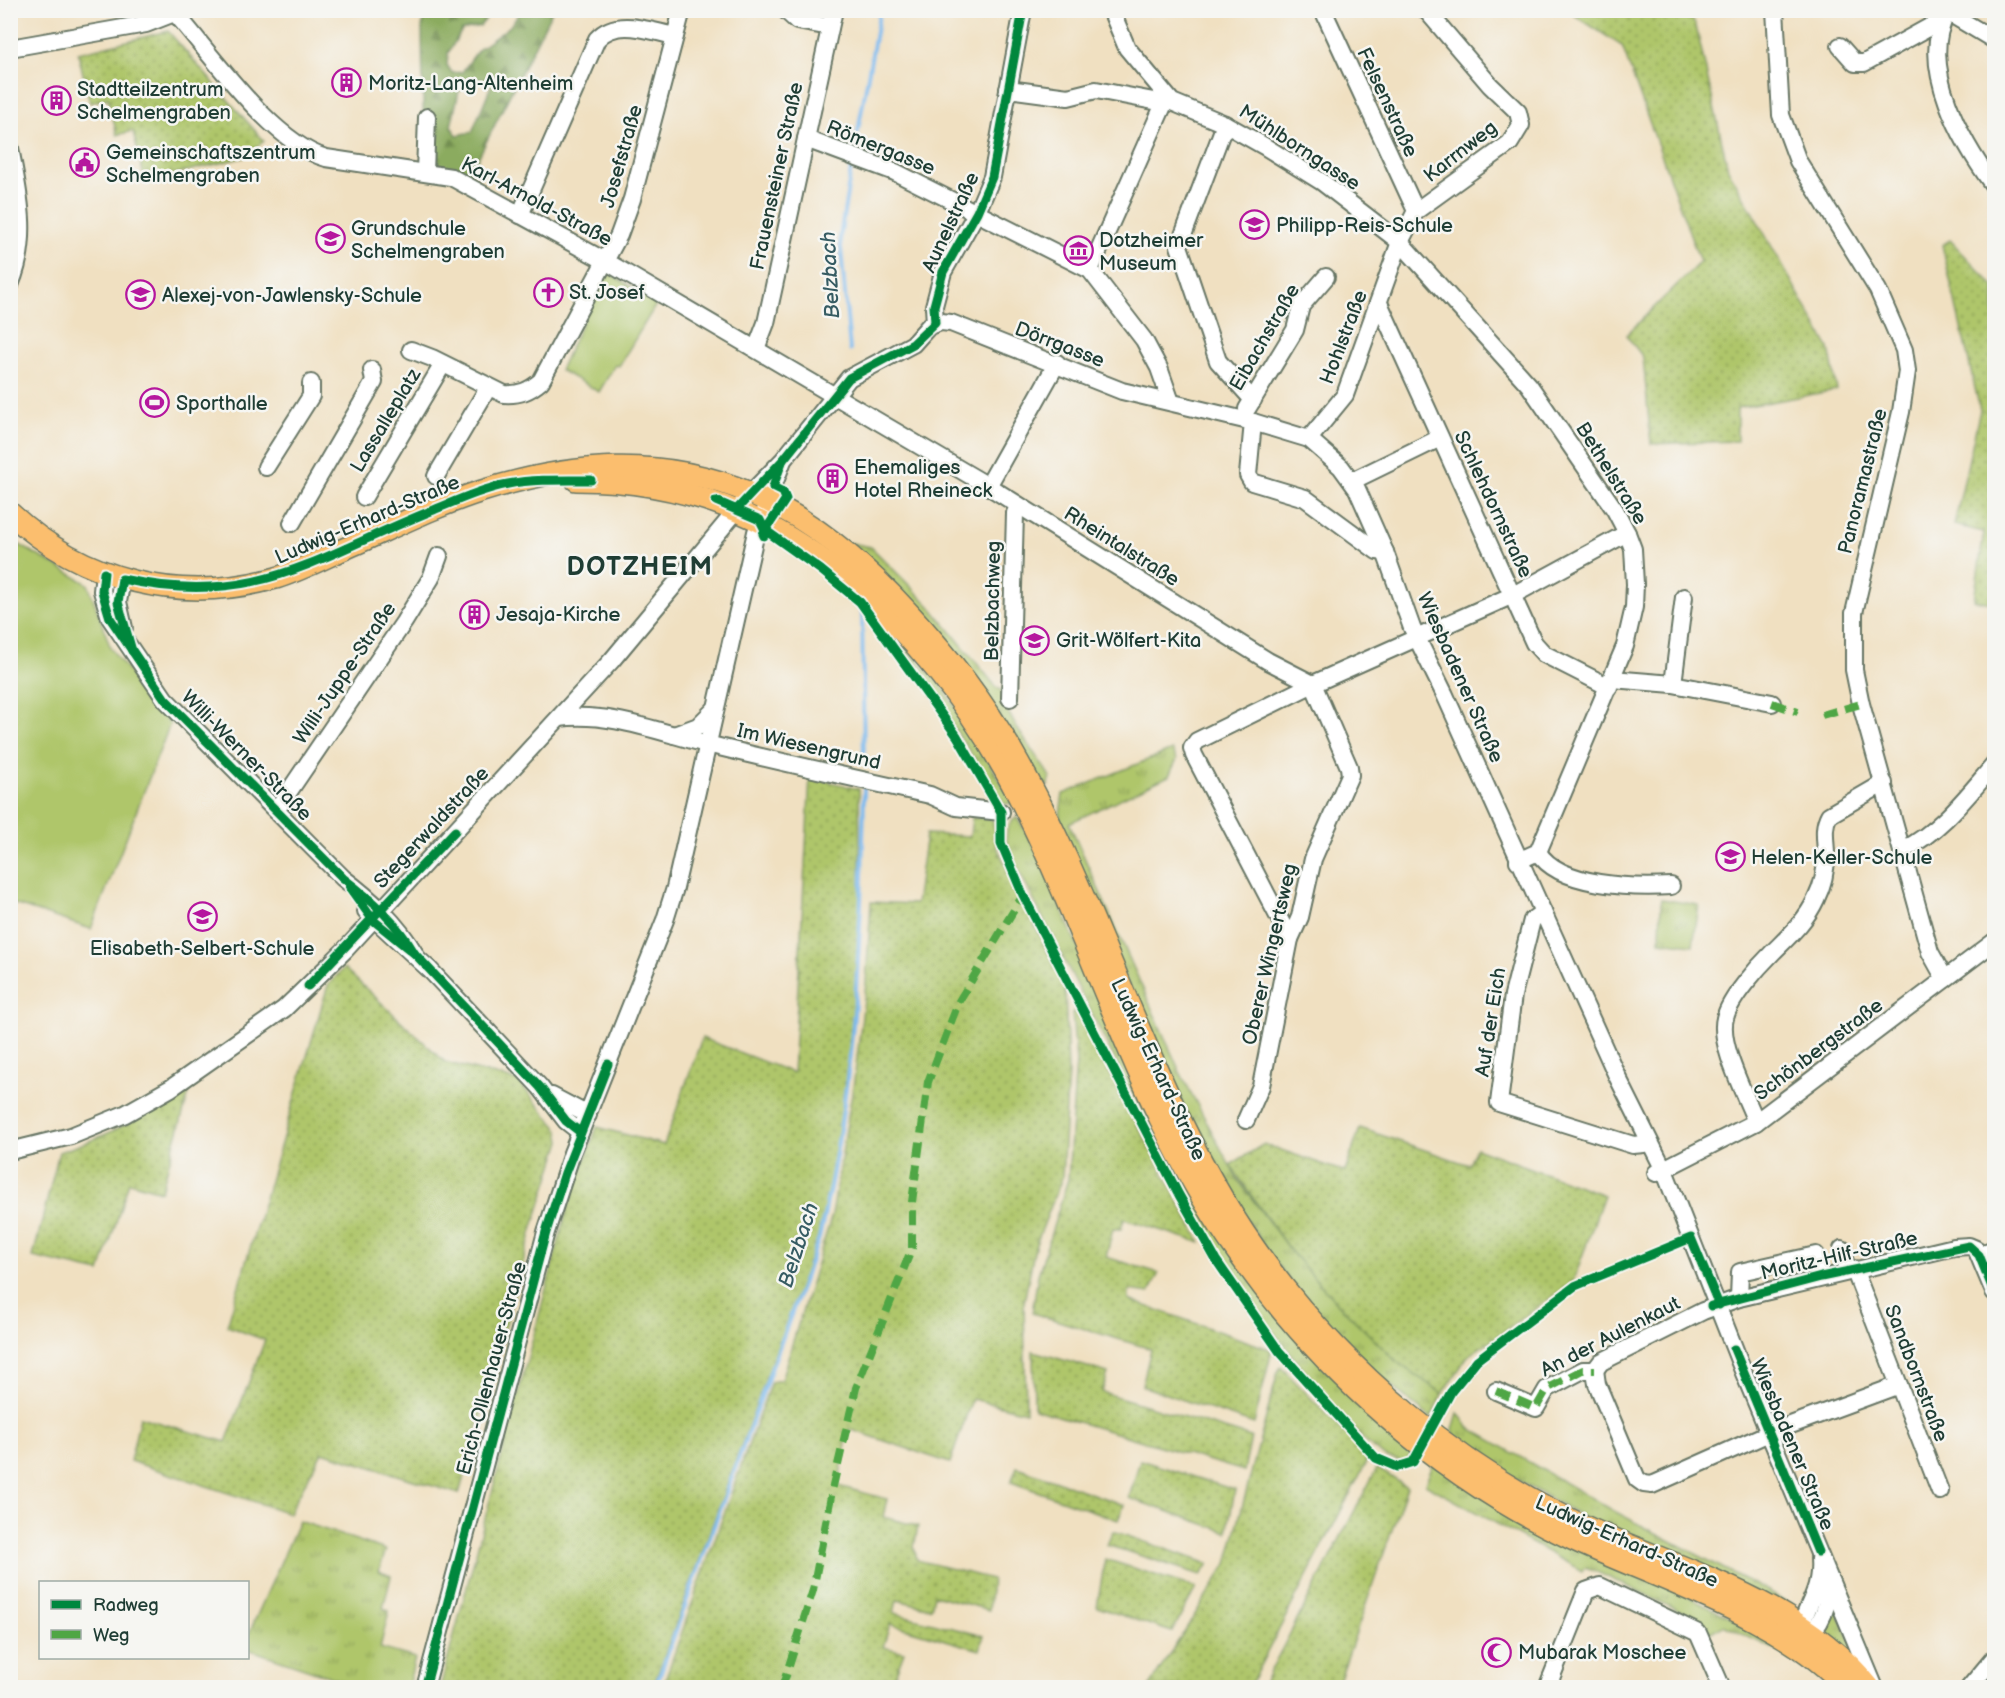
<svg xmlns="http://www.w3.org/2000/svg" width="2005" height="1698" viewBox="0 0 2005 1698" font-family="'Balsamiq Sans',sans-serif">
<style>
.grass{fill:url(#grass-tufts);stroke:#678250;stroke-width:1.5}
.forest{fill:url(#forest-firs);stroke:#55744a;stroke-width:1.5;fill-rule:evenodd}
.park{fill:#afc66b;stroke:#678250;stroke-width:1.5}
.garden{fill:url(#garden-dots);stroke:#678250;stroke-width:1.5}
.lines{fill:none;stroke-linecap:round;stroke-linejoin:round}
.stream{stroke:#7bbaef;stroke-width:4}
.minor-casing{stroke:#687665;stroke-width:20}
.major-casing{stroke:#687665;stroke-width:24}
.minor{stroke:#fff;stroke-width:16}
.major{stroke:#fbbe6e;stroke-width:21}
.quiet{stroke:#4fa644;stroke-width:8;stroke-dasharray:15 8;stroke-linecap:butt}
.cycleway-casing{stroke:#f6f6f2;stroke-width:13}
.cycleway{stroke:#00873e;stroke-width:9}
.labels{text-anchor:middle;stroke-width:5;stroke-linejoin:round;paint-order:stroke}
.poi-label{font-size:20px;fill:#1f3d34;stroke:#f6f6f2;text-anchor:start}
.street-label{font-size:20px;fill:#1f3d34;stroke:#f6f6f2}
.water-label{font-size:21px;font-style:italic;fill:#365c63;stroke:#f6f6f2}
.district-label{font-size:26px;font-weight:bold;letter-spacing:1.5px;fill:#1f3d34;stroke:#f6f6f2}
</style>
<defs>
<pattern id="grass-tufts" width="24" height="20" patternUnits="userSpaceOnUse" patternTransform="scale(1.5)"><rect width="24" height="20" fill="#afc66b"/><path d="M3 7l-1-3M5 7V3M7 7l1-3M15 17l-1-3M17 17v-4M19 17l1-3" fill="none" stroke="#8ea259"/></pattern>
<pattern id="forest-firs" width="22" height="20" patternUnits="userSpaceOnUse" patternTransform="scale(1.5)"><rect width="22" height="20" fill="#8bab5f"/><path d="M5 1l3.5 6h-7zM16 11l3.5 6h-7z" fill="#718c4f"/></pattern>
<pattern id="garden-dots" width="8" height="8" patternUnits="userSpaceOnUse" patternTransform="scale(1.5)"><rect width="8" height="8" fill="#afc66b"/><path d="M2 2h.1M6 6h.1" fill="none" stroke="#8ea259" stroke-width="1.8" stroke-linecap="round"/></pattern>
</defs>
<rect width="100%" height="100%" fill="#f6f6f2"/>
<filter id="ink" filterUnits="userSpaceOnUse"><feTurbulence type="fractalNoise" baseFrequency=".0167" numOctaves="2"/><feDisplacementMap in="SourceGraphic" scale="12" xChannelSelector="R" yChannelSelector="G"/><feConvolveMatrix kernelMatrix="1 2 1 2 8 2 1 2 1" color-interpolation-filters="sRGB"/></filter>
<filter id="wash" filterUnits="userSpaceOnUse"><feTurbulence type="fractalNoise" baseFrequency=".008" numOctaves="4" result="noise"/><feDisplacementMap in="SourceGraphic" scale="24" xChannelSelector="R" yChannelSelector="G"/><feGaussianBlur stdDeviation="1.35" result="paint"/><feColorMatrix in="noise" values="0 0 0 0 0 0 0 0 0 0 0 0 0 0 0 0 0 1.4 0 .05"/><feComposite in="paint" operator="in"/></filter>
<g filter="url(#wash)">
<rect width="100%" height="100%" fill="#f0e0c1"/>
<g class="grass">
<path d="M851,543L871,547L929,605L997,688L1002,690C1005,720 1035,751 1050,777L1048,785L1041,783L966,667L940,631Z"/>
<path d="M875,616L943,687L1014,803L1004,804L905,653Z"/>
<path d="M1172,750L1177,759L1169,776L1069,823L1180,1072L1236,1177L1288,1248L1335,1301L1397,1362L1443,1394L1431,1418C1393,1388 1356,1357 1323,1321C1197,1179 1134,994 1059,822L1063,794Z"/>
<path d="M1017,817L1037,851L1131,1073L1414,1450L1406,1462L1386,1458L1367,1443L1329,1401L1261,1317L1223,1262L1155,1138L1021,875C1012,856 995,832 1017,817Z"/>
<path d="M1661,899L1699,905L1693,945L1660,941Z"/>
<path d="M1458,1413L1468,1427L1614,1511L1791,1604L1786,1606L1585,1518L1514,1478L1455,1437L1453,1429Z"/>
<path d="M1434,1463L1763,1635L1789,1653L1787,1655L1723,1625L1709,1633L1686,1614L1595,1571L1584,1568L1582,1571L1425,1484Z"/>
<path d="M299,1521L386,1550L379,1571L391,1576L383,1608L389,1611L380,1648L415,1658L408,1687H360L248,1649V1636Z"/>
<path d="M1833,1603L1864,1668L1820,1631Z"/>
</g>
<path class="forest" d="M425,11H493L480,26L462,30L448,53L447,65L452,73L462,72L478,50L510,26L521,11H552L467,180L424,167L422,28ZM482,78L492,83L472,132L457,135L451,126L459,91Z"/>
<g class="park">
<path d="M606,271L657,303L619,366L615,365L599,392L560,370Z"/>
<path d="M11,540L88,584L111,649L170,724L91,929L11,903Z"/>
</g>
<g class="garden">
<path d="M1568,11H1687L1696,26L1728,169L1829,348L1837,390L1737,408V441L1651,444L1643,357L1626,335L1700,262L1622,46Z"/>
<path d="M168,31L264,141L245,157L145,181L133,131L117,135L108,98L90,103L78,53Z"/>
<path d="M1950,240L1994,286V603L1974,600L1984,532L1954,525L1980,410L1942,245Z"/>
<path d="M810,777L859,789L861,922L850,1044L835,1166L818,1237L653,1687L440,1688L567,1210L597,1127L664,1145L702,1038L793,1073Z"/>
<path d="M972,817L993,820L996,845L1065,987L1068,1072L1062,1178L1035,1247L1024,1302L1026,1412L972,1399L950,1463L849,1429L838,1486L887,1499L883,1517L918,1526L914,1547L917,1560L992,1579L989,1610L934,1595L931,1608L897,1600L894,1613L984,1636L980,1650L890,1624L883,1647L904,1652L891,1686L896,1687L662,1688L771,1382L781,1380L832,1215L855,1074L866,983L871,902L916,904L926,834L970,836Z"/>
<path d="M344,968L445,1062L518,1081L559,1130L561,1141L533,1227L459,1494L322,1452L289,1513L130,1461L140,1417L226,1442L265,1340L227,1326L328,985Z"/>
<path d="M1076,1010L1201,1243L1124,1219L1121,1229H1113L1106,1257L1159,1273L1149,1293L1129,1290V1300L1272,1350L1254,1424L1142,1386L1151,1349L1032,1313L1038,1275L1068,1179L1076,1061L1072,1013Z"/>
<path d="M192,1082L161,1191L129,1182L100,1272L33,1257L59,1152C112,1135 147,1115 192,1082Z"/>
<path d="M1360,1128L1469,1165L1476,1148L1604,1195L1573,1282L1467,1357L1443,1394L1397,1362L1335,1301L1288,1248L1230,1165L1264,1144L1345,1172Z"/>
<path d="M1033,1351L1108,1373L1102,1392L1251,1437L1244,1471L1034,1409Z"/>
<path d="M1281,1367L1368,1457L1367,1461L1249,1687H1149L1227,1564L1278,1372Z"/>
<path d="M1140,1460L1235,1490L1227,1532L1129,1498Z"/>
<path d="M1017,1467L1124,1505L1118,1520L1011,1482Z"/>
<path d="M1377,1468L1407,1487L1337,1687H1262Z"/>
<path d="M1113,1531L1209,1564L1201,1575L1107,1545Z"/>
<path d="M1105,1559L1196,1588L1172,1632L1097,1607Z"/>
</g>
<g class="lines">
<g class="stream">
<path d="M855,147L880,10"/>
<path d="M850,350L840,237L852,162"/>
<path d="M862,609L864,763"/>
<path d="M655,1688L819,1238C854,1091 862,940 864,789"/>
</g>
</g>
</g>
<g filter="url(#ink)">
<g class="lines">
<defs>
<g id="minor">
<path d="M785,10L797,21L830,27"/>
<path d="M1111,10L1127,48L1172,102L1225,124L1264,146L1322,182L1400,242L1529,385L1615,510L1627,533L1633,549L1635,584L1634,607L1625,646L1538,852L1518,861"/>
<path d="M1323,10L1416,211"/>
<path d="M1775,10L1781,115L1798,161L1878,290L1904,350L1907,371L1901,412L1854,613V670L1861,704L1930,952L1945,979"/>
<path d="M1944,10L1994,40"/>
<path d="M1947,13C1917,65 1963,144 1994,186"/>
<path d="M176,14C214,58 273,143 326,158L451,177L607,262L988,486L1268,661L1313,684L1349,767L1350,775L1313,859L1300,917L1290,939L1261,1086L1246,1120"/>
<path d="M1840,46L1855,63H1864L1942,20"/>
<path d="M10,48L146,24L182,10"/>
<path d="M1008,89L1068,97L1096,90L1164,103"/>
<path d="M1225,124L1179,246L1218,361L1253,400"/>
<path d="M806,139L895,172L1090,270L1144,340L1159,368L1171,402"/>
<path d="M10,148C19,195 30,239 10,285"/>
<path d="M425,172L427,117"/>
<path d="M520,215L597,39C617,17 649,31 675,36"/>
<path d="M1090,270L1167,97"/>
<path d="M1379,303L1534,643L1544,654L1609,687"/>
<path d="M935,323L934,306L943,272L977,212L992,177L1023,10"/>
<path d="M756,349L766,323L834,10"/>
<path d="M411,350L432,358L504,394C520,395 529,391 541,381L619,235L632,199L682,10"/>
<path d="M1247,409L1295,330L1301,306L1326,277"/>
<path d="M1253,422L1248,475L1252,482L1305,498L1377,551L1385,552"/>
<path d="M1309,439L1345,395L1400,242L1416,211L1510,143L1521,125L1518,112L1490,85L1426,10"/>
<path d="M266,467L311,396V383"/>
<path d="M436,476L488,388"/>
<path d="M1352,481L1440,438"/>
<path d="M988,486L1057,363"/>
<path d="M364,497L443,364"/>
<path d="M292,523L374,382L372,370"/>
<path d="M104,573L102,591L110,618L165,699L343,878C372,900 397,923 415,954"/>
<path d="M122,579L118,602L124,628"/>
<path d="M1684,597L1673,684L1772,703"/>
<path d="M1612,679L1673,684"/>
<path d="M1010,698L1015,513L1019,506"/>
<path d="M559,718C610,711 661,733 711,745C784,763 857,779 930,795L956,807L1001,812"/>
<path d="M674,735L698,726L715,709"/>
<path d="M277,809L404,622L431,578L439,556"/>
<path d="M1903,850C1941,831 1967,796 1994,765"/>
<path d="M1538,852C1559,887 1635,888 1671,886"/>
<path d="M366,911L430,970L540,1087L566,1121L580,1132"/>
<path d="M1543,912L1532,920L1513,995L1499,1103L1633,1145L1644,1144"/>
<path d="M1290,939L1194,755L1192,748L1197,741L1313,684L1513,595L1627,533"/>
<path d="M552,1096L588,1115"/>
<path d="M1756,1122C1746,1096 1718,1044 1725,1018C1730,998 1758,967 1773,952C1789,936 1806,921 1816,899C1823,885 1826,871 1826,855C1826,841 1822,828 1829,815L1884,783"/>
<path d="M10,1151L71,1136L125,1114L171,1088L284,1009L345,950L612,660L751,493L783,460L849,378L913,344L929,326L941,322L951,323L1122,391L1253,422L1309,439L1341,467L1357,489L1385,552L1412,628L1445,695L1617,1076L1664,1170L1744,1373L1875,1688"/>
<path d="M1656,1173L1756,1122L1994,942"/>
<path d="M1842,1249L1847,1271"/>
<path d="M1979,1255L1994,1249"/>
<path d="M1854,1269L1940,1491"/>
<path d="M1739,1298L1740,1272L1816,1255L1821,1277"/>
<path d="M1595,1370L1601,1362L1703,1311L1739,1298L1954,1247L1969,1246L1976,1249L1994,1292"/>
<path d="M1595,1370L1597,1384L1637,1479L1644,1484L1652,1485L1769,1433L1899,1385"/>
<path d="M1496,1391L1536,1408L1547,1389L1583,1370H1595"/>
<path d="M1799,1636C1803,1607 1822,1594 1819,1558"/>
<path d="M1803,1640C1822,1627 1829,1604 1829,1582"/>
<path d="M425,1688L546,1232L572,1153L665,920L675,888L756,532L782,463"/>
<path d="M1547,1688L1586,1591L1600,1586L1698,1633L1722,1688"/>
<path d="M1969,1688L1994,1658"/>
</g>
<g id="major">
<path d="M576,480C684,480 773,515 854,585C922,644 977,715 1018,795C1095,946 1139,1114 1238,1253C1322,1372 1439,1477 1572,1539C1659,1580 1782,1617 1847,1688"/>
<path d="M10,513C83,581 179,605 276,578C299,571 322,559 344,549C390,529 435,506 482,491C571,463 662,455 750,493C811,518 864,564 908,612C948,655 983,700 1012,751C1108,917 1151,1109 1266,1264C1346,1372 1458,1467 1580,1524C1679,1570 1798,1598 1870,1688"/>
</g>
</defs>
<use href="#minor" class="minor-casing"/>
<use href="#major" class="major-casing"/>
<use href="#minor" class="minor"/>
<use href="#major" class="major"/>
<g class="quiet">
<path d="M1772,703L1798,712"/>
<path d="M1822,715L1861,704"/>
<path d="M1496,1391L1536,1408L1547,1389L1583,1370H1595"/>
<path d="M782,1688L813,1590L833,1486L856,1388L912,1248V1202L928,1082L959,1001L1023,895"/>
</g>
<defs>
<g id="cycleway">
<path d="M716,501L760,520L765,530L821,570L860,602L957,736L1001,812V843L1023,895L1179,1195L1216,1260L1279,1351L1376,1458L1397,1467L1413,1462L1451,1392L1477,1360L1575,1286L1691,1238L1719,1305"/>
<path d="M737,509L783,460L849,378L913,344L935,323L934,306L943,272L977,212L992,177L1023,10"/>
<path d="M764,536L763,534L786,499L783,492L773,487L782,462"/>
<path d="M104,573L102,591L110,618L165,699L343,878C372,900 397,923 415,954"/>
<path d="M132,651L118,602L122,579C256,608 314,558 431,511C456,501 482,489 508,484C534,479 564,480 591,480"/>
<path d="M350,888L373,920L415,954L540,1087L566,1121L580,1132"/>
<path d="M308,986L455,831"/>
<path d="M1711,1306L1821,1277L1969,1246L1979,1255L1994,1292"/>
<path d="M1734,1349L1818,1552"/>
<path d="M425,1688L546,1232L565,1173L608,1064"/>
</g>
</defs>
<use href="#cycleway" class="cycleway-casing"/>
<use href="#cycleway" class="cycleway"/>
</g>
</g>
<defs>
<symbol id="building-ring" viewBox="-11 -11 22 22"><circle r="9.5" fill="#f6f6f2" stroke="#b5179e" stroke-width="1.5"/><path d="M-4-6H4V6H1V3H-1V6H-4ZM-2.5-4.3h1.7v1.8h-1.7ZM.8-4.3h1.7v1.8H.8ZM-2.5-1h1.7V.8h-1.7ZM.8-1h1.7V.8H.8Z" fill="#b5179e"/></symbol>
<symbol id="civic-ring" viewBox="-11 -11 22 22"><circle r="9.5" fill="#f6f6f2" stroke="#b5179e" stroke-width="1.5"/><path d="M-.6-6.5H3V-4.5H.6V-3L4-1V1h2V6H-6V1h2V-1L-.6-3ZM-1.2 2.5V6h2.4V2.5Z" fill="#b5179e"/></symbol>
<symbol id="school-ring" viewBox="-11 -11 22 22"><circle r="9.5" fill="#f6f6f2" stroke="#b5179e" stroke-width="1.5"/><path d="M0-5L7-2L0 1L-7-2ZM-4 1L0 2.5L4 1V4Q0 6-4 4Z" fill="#b5179e"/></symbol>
<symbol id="museum-ring" viewBox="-11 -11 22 22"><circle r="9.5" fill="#f6f6f2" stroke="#b5179e" stroke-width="1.5"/><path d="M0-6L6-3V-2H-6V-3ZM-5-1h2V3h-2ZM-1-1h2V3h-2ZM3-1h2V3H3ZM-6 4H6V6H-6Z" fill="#b5179e"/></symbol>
<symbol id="church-ring" viewBox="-11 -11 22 22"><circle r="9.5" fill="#f6f6f2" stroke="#b5179e" stroke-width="1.5"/><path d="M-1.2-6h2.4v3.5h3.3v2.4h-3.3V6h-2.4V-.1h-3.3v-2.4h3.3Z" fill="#b5179e"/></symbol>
<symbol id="stadium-ring" viewBox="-11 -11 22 22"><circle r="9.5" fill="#f6f6f2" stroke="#b5179e" stroke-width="1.5"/><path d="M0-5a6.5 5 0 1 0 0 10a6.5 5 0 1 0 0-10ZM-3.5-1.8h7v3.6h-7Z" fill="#b5179e"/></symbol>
<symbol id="mosque-ring" viewBox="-11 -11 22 22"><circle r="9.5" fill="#f6f6f2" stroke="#b5179e" stroke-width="1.5"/><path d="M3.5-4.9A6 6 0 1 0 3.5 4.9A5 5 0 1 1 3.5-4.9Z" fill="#b5179e"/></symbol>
</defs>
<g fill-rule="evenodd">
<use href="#building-ring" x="330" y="66" width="33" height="33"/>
<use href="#building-ring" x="40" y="84" width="33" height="33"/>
<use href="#civic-ring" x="68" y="146" width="33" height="33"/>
<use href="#school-ring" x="1238" y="208" width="33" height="33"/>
<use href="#school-ring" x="314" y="222" width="33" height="33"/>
<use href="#museum-ring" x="1062" y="234" width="33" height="33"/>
<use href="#church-ring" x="532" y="276" width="33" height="33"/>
<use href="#school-ring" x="124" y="278" width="33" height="33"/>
<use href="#stadium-ring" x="138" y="386" width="33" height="33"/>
<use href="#building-ring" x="816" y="462" width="33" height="33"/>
<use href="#building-ring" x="458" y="598" width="33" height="33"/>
<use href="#school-ring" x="1018" y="624" width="33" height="33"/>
<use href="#school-ring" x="1714" y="840" width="33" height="33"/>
<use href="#school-ring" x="186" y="900" width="33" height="33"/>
<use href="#mosque-ring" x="1480" y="1636" width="33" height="33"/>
</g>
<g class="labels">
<g class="poi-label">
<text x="368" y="90">Moritz-Lang-Altenheim</text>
<text x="77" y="96">Stadtteilzentrum<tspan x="77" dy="23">Schelmengraben</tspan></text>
<text x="106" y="159">Gemeinschaftszentrum<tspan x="106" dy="23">Schelmengraben</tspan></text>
<text x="1276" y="232">Philipp-Reis-Schule</text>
<text x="351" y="235">Grundschule<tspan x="351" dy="23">Schelmengraben</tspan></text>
<text x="1099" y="247">Dotzheimer<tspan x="1099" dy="23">Museum</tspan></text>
<text x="569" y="299">St. Josef</text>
<text x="162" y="302">Alexej-von-Jawlensky-Schule</text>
<text x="176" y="410">Sporthalle</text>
<text x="854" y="474">Ehemaliges<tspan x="854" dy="23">Hotel Rheineck</tspan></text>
<text x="496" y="621">Jesaja-Kirche</text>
<text x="1056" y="647">Grit-Wölfert-Kita</text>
<text x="1751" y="864">Helen-Keller-Schule</text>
<text x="202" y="955" text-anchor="middle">Elisabeth-Selbert-Schule</text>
<text x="1518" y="1659">Mubarak Moschee</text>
</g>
<g class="street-label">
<text transform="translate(1388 102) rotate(65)" y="7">Felsenstraße</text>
<text transform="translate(881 147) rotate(22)" y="7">Römergasse</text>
<text transform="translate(1300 147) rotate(33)" y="7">Mühlborngasse</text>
<text transform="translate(1460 151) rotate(-38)" y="7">Karrnweg</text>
<text transform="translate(621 156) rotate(-74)" y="7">Josefstraße</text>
<text transform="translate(776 176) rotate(-78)" y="7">Frauensteiner Straße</text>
<text transform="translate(537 201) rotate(28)" y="7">Karl-Arnold-Straße</text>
<text transform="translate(950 222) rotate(-65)" y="7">Aunelstraße</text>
<text transform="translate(1264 337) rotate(-60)" y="7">Eibachstraße</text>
<text transform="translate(1343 337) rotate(-69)" y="7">Hohlstraße</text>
<text transform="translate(1060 344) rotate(21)" y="7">Dörrgasse</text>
<text transform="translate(385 420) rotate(-59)" y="7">Lassalleplatz</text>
<text transform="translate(1612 473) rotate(58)" y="7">Bethelstraße</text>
<text transform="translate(1862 481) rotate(-76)" y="7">Panoramastraße</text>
<text transform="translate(1494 504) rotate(65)" y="7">Schlehdornstraße</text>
<text transform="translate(367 519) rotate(-23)" y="7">Ludwig-Erhard-Straße</text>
<text transform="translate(1122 546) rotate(32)" y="7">Rheintalstraße</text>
<text transform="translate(992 601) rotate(-89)" y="7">Belzbachweg</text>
<text transform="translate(344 673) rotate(-56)" y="7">Willi-Juppe-Straße</text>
<text transform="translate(1461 677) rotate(66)" y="7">Wiesbadener Straße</text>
<text transform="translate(809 746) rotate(13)" y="7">Im Wiesengrund</text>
<text transform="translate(247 755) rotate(45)" y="7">Willi-Werner-Straße</text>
<text transform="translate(431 827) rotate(-47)" y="7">Stegerwaldstraße</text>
<text transform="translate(1269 954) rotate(-77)" y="7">Oberer Wingertsweg</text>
<text transform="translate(1490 1022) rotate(-81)" y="7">Auf der Eich</text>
<text transform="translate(1818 1049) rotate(-37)" y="7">Schönbergstraße</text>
<text transform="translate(1159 1069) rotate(65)" y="7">Ludwig-Erhard-Straße</text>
<text transform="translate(1839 1255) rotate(-13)" y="7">Moritz-Hilf-Straße</text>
<text transform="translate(1610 1336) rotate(-27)" y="7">An der Aulenkaut</text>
<text transform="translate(491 1368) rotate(-75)" y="7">Erich-Ollenhauer-Straße</text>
<text transform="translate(1917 1373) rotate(69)" y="7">Sandbornstraße</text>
<text transform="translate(1793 1444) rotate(67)" y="7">Wiesbadener Straße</text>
<text transform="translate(1627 1541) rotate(24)" y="7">Ludwig-Erhard-Straße</text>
</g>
<g class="water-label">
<text transform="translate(830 275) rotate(-93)" y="7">Belzbach</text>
<text transform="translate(798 1245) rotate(-72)" y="7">Belzbach</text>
</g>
<g class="district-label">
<text x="640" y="575">DOTZHEIM</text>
</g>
</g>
<rect width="2005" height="1698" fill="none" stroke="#f6f6f2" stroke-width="36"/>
<rect x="39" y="1581" width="210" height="78" fill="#f6f6f2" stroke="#a0aca6" stroke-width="1.5"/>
<rect x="51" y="1600" width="30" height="9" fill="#00873e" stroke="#a0aca6" stroke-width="1.5"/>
<text x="93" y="1611" font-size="18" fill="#1f3d34">Radweg</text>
<rect x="51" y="1630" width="30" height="9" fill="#4fa644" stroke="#a0aca6" stroke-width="1.5"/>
<text x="93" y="1641" font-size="18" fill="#1f3d34">Weg</text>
</svg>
